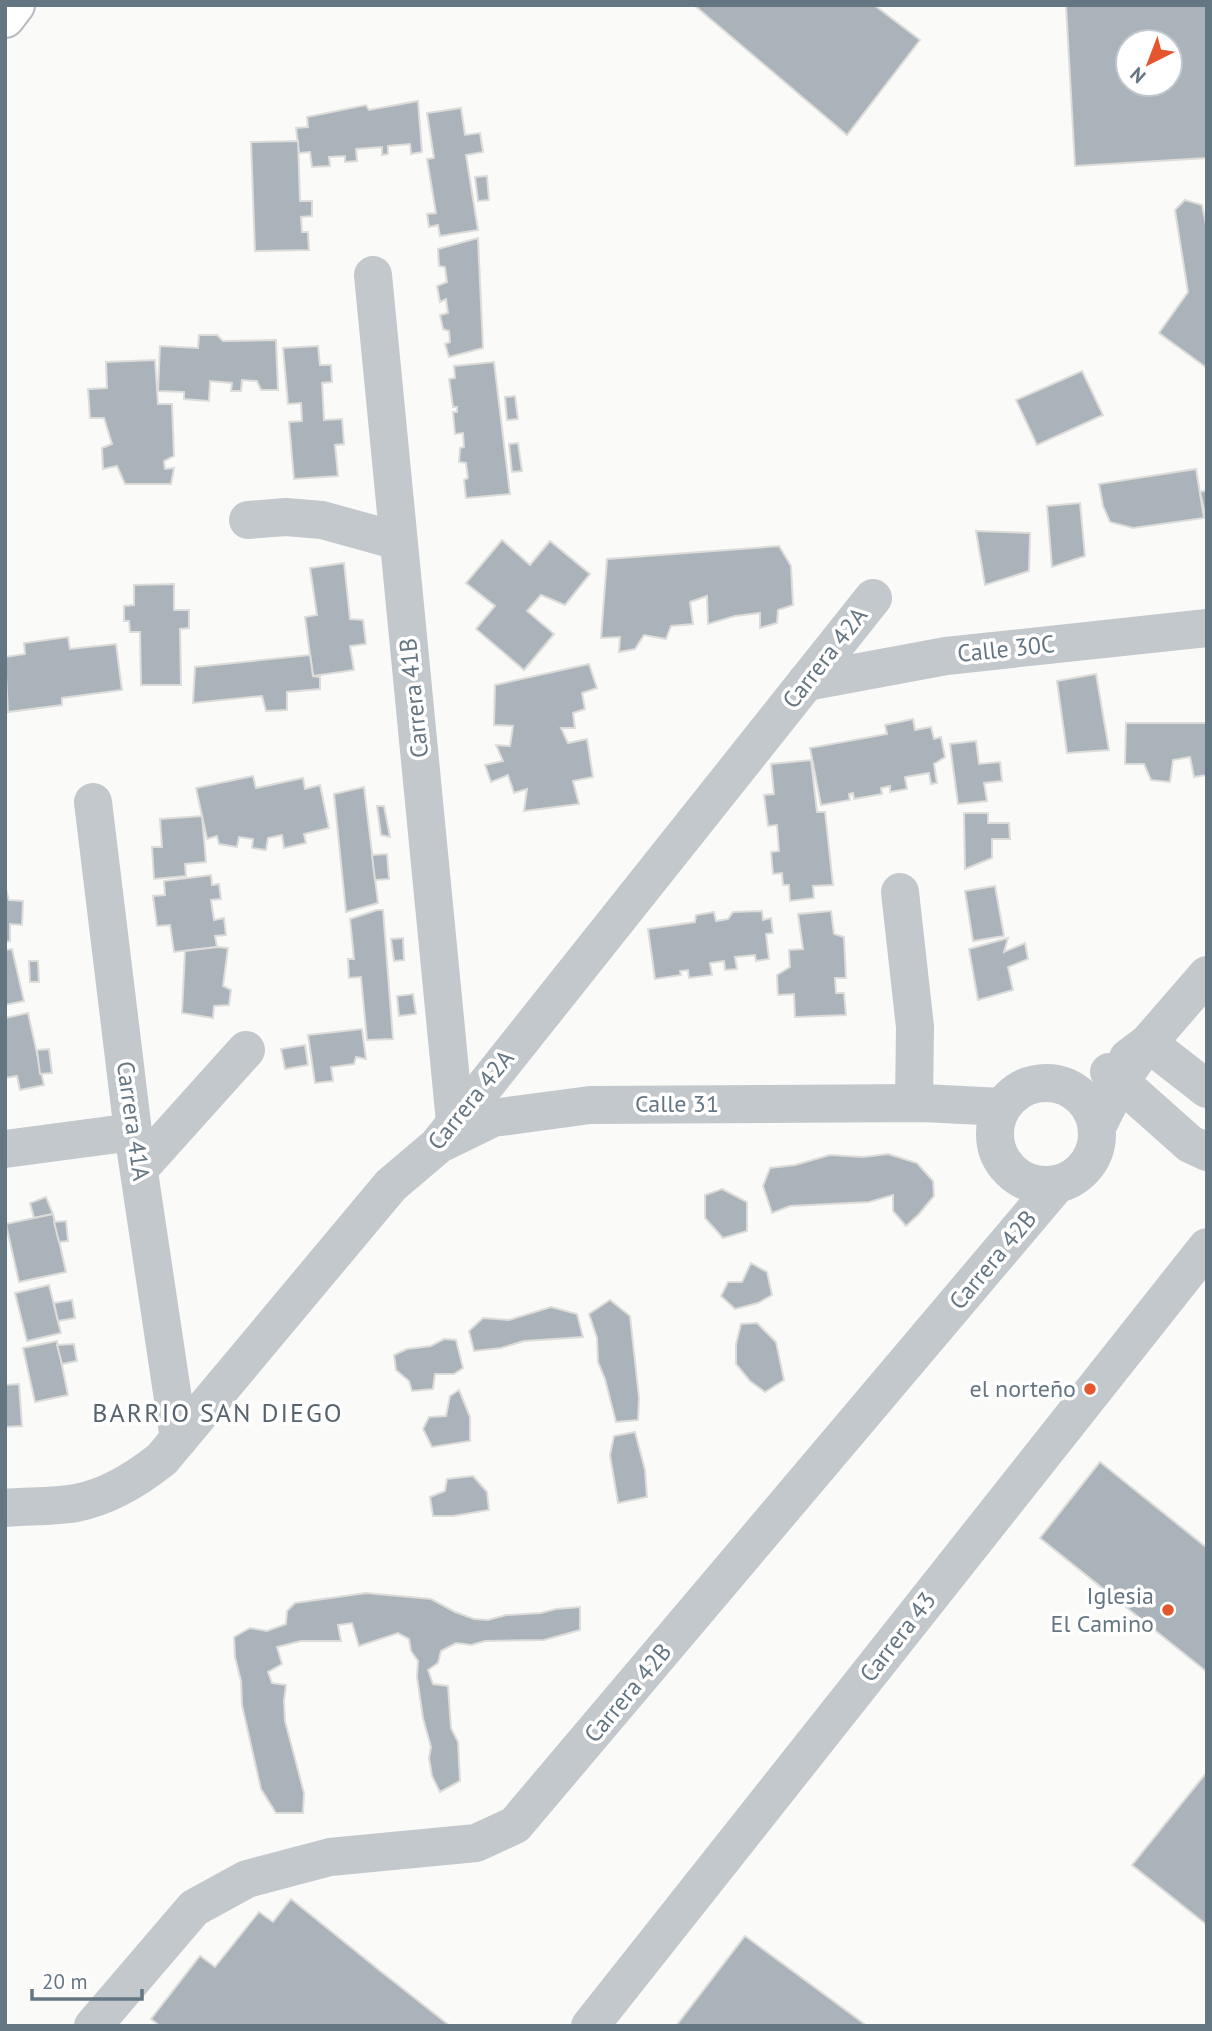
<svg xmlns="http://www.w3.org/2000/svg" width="1212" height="2031" viewBox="0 0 1212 2031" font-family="'PT Sans',sans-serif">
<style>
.building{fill:#aab3b9;stroke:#dcdcda;stroke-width:2;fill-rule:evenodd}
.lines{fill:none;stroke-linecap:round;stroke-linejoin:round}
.major-casing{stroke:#b5babe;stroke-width:42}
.minor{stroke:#c3c8cc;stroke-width:38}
.major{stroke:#fff;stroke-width:38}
.poi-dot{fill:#e4572e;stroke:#fff;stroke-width:2.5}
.labels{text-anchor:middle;stroke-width:7;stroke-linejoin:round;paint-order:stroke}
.street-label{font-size:24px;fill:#657683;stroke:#fff}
.poi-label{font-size:24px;fill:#657683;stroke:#fff;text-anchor:end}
.neighbourhood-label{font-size:26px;letter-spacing:2px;fill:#57646e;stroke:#fff}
</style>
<rect width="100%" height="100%" fill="#fafaf8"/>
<g class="building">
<path d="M694,5H874L920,40L847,135Z"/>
<path d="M1066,5H1207V158L1075,166ZM1128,42H1170V84H1128Z"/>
<path d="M418,101L422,152L411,154L410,144L388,146V154L382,155V147L356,149L357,161L345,162V156L329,157L330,166L312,167L310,152L299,153L296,128L308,127L307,117L366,105L369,110Z"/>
<path d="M461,108L465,135L480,133L483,152L466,155L478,230L440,236L438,225L429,227L427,214L436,213L427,159L434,158L427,113Z"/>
<path d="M298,141L300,201H312V216L301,217L302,232H308L309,250L255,251L251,142Z"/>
<path d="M487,176L489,200L478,201L475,177Z"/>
<path d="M1185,200L1202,205L1207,229V368L1159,333L1188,292L1175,210Z"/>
<path d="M478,238L483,348L449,357L445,344L450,342L449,331L443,329L440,315L448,313L446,299L440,302L437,286L447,282L445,267L439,266L438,249Z"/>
<path d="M199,335H217L223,341L276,340L278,390H261L257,381L242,380L241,391H231L232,383L210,381L209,401L184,399V392L158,391L160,346L198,348Z"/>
<path d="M318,346L320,365H331L332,382L322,383L324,420L342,419L344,444L335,445L338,476L294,479L289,422L302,421L301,403L288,404L283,348Z"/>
<path d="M155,360L158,404H172L174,456L164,461L165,469L174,468L171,484H125L117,466L103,469L102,448L112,444L104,418H90L88,389L107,388L106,362Z"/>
<path d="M494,362L510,494L466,498L464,480L468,478L466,463L459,462L460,448L464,447L463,433L455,434L453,412H457V407H453L449,379L455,378L454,366Z"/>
<path d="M1082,371L1103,415L1037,445L1016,400Z"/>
<path d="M515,396L518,419L507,420L505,397Z"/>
<path d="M518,443L522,471L512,472L509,444Z"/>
<path d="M1196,469L1204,518L1133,528L1110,522L1103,506L1099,484Z"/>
<path d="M1207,490V523L1200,492Z"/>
<path d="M1080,503L1085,556L1052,567L1047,506Z"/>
<path d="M976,531L1030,533L1029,571L985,585Z"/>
<path d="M502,540L530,565L550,541L590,574L565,605L541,595L527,611L554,634L524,670L476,629L495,606L466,583Z"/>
<path d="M779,546L791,566L793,605L778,610L777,623L760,628V613L735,616L708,624L707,596L690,602L693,624L671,626L666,639L644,635L635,649L619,652L620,637L601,638L607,559Z"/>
<path d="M344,563L350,619L363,620L366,644L350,646L354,670L313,676L305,617L317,615L310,568Z"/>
<path d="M174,584V610H189V628L180,629L181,685H141L140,632H130L129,621H124V606L134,605V585Z"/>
<path d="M68,637L70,649L116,644L122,690L62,698V705L8,712L5,657L25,654L24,643Z"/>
<path d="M310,655L313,676L320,677V689L287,692V710L266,711L262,696L193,703L195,667Z"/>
<path d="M589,664L597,688L582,693L585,709L573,713L575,728H561L568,743L587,739L593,777L573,781L579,804L524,811L527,789L514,793L508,775L491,782L485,765L503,761L496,745L510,746L513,726L494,725L495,685Z"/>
<path d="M1096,674L1109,750L1067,753L1057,681Z"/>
<path d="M913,719L915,730L931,727L934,739L941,737L945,757L934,764L937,783L931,784L929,773L905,777L907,789L890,792V786L881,788L882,794L854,799L853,793L849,794L850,800L821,805L810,748L887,734L885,725Z"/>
<path d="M1126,723H1207V775L1194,777L1190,757L1173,760L1170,782L1151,780L1144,764H1125Z"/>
<path d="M976,741L979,764L1000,762L1002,781L984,783L987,801L958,804L950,744Z"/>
<path d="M811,760L817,812H825L833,885L813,886L814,898L790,901L789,885H783L782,873L773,874L771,852L779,851L777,825L768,826L764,795L774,794L771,764Z"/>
<path d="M253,776L256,788L303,778L305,789L320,785L329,828L304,834L306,843L284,848L282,835L268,838L266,850L252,848L253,839L239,837L237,847L219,844L217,836L207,839L196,788Z"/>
<path d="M364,787L378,903L346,912L334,794Z"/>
<path d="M377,806H384L390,837L381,835Z"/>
<path d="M964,813H988V823H1009L1010,839H992V858L965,869Z"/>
<path d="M202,816L206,862L185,864L186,876L154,879L152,847H162L160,819Z"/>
<path d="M387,854L389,879L375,880L372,855Z"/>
<path d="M211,875L212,885L219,884L221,899L211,900L214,920L224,918L226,935L215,936L217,947L174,952L170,925L157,926L153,896L165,895L164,881Z"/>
<path d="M5,886L9,900L23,901L22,925L10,924V941L5,942Z"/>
<path d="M995,886L1004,936L973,941L965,891Z"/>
<path d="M377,910H383L393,1039L367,1040L361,977L349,978L348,959H354L350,919Z"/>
<path d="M762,911L763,920L771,918L773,933L766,934L769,959L756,961L755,955L735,957L737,969L725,970L724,961L710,963L712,975L689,978L688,970L680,971L681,975L655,979L648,929L695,922L696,915L714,912L716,921L728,919L733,912Z"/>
<path d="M831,911L834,934L844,937L846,978H835L836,993H844L846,1015L795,1017L794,994L778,995L777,975L790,967L789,950L803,949L798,914Z"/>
<path d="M403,938L404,960L394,961L391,939Z"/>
<path d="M1008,938L1004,952L1025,943L1028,959L1008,967L1013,990L978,1000L969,949Z"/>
<path d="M217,947L228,948L223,986L231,990L229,1005L214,1006L213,1018L182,1013L185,951Z"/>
<path d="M12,949L24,1001L5,1005V950Z"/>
<path d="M29,961H38L39,982H30Z"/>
<path d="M413,994L416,1014L399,1016L397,996Z"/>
<path d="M28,1013L44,1085L20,1090L17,1076L5,1078V1018Z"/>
<path d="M362,1029L366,1059L356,1057L354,1064L331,1067L333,1081L315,1083L308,1035Z"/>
<path d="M305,1045L308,1065L285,1069L281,1049Z"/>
<path d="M49,1049L52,1073L40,1074L37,1050Z"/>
<path d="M888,1154L917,1163L933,1181L934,1196L919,1214L906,1226L893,1211V1195L869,1202L790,1206L772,1213L763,1186L770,1168L795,1165L830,1155L863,1157Z"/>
<path d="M722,1189L747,1202V1231L723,1238L705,1218V1195Z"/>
<path d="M46,1197L53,1214L34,1218L30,1203Z"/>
<path d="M53,1214L66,1272L19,1282L6,1224Z"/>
<path d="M66,1221L68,1241L59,1242L54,1222Z"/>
<path d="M751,1263L767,1272L772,1295L758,1303L735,1309L721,1296L728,1282H742Z"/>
<path d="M49,1285L61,1333L27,1341L15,1293Z"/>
<path d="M72,1300L75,1318L58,1321L54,1303Z"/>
<path d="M610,1300L630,1316L639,1398L638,1420L616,1422L605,1379L598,1362L597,1338L589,1314Z"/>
<path d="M551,1307L577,1314L583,1337L524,1341L501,1348L474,1351L469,1331L483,1318L509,1320Z"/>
<path d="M757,1323L776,1342L784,1380L765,1392L750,1381L736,1364V1344L741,1324Z"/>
<path d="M444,1339L456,1340L463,1368L454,1374H435L433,1389L412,1391L409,1381L396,1370L394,1355L407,1349L431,1346Z"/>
<path d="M57,1341L68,1395L35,1402L23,1348Z"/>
<path d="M74,1344L77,1361L62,1364L57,1345Z"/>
<path d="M19,1384L22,1426L5,1427V1385Z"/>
<path d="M459,1390L470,1417V1441L432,1447L423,1429L429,1417L446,1416L450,1396Z"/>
<path d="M635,1432L645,1470L647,1497L618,1503L610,1455L614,1436Z"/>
<path d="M1100,1462L1207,1548V1672L1040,1538Z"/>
<path d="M473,1476L487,1492L489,1510L453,1516H433L430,1497L445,1491L447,1479Z"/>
<path d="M366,1593L431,1599L455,1612L474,1619L488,1620L506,1615L541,1613L556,1609L580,1607V1630L544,1640L485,1641L471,1645L456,1643L441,1651L438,1663L428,1670L433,1684L448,1686L451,1728L458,1742L460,1781L440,1792L432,1776L429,1758L431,1747L423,1718L417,1677L418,1661L411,1651L409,1639L398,1633L359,1646L352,1623L338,1625L341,1641H301L277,1647L282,1664L268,1672L272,1683L286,1685L284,1701L285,1721L304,1793L303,1813H276L261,1789L242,1705L241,1681L235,1657L234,1637L250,1628L267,1631L286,1624L287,1611L295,1603Z"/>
<path d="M1207,1772V1925L1132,1865Z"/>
<path d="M291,1899L379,1970L450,2026H160L151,2019L200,1956L215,1967L259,1912L273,1922Z"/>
<path d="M745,1936L867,2026H676Z"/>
</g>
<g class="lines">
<defs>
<path id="major" d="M5,18L15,5"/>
</defs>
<use href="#major" class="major-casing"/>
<g class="minor">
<path d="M373,275L455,1122"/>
<path d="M248,520L286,517L322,520L398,541"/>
<path d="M806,682L946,656L1207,628"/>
<path d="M93,802L133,1132L179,1439"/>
<path d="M900,892L915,1027L914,1103"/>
<path d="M1128,1058L1148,1043L1207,1089"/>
<path d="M1109,1072L1190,1144L1207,1152"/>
<circle cx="1046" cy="1134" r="51"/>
<path d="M1097,1127L1120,1081L1148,1043L1207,975"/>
<path d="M444,1142L493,1118L590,1105L923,1103L1002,1107"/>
<path d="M5,1149L133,1132"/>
<path d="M139,1169L246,1050"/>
<path d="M5,1508C28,1506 53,1507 76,1503C108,1497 137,1479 162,1459L391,1185L437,1146L873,598"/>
<path d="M93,2026L194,1908L247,1879L330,1857L476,1843L515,1825L1057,1184"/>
<path d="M590,2026L1207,1247"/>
</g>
<use href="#major" class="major"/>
</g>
<g class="poi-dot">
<circle cx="1090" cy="1389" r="7"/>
<circle cx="1168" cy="1610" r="7"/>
</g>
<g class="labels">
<g class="street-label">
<text transform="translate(1006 649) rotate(-6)" y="8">Calle 30C</text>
<text transform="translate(825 658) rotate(-52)" y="8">Carrera 42A</text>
<text transform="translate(414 698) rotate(-96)" y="8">Carrera 41B</text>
<text transform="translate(471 1100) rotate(-51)" y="8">Carrera 42A</text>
<text x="677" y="1112">Calle 31</text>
<text transform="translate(133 1121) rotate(82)" y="8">Carrera 41A</text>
<text transform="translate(993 1260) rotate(-50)" y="8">Carrera 42B</text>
<text transform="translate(898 1637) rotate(-52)" y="8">Carrera 43</text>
<text transform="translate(628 1693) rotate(-50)" y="8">Carrera 42B</text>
</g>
<g class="poi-label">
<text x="1076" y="1397">el norteño</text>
<text x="1154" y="1604">Iglesia<tspan x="1154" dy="28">El Camino</tspan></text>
</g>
<g class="neighbourhood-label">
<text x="218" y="1422">BARRIO SAN DIEGO</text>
</g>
</g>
<rect width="1212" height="2031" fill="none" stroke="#657683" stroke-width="14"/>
<g transform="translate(1149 63) rotate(222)"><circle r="33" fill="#ffffff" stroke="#c1c8cd" stroke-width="2"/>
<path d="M0-5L12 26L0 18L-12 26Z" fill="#e4572e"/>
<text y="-10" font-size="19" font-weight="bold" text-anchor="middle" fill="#657683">N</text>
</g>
<path d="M32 1989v10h110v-10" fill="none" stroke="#657683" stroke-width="3.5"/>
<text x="42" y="1989" font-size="21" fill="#657683" stroke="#ffffff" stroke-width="5" paint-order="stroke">20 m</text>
</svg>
